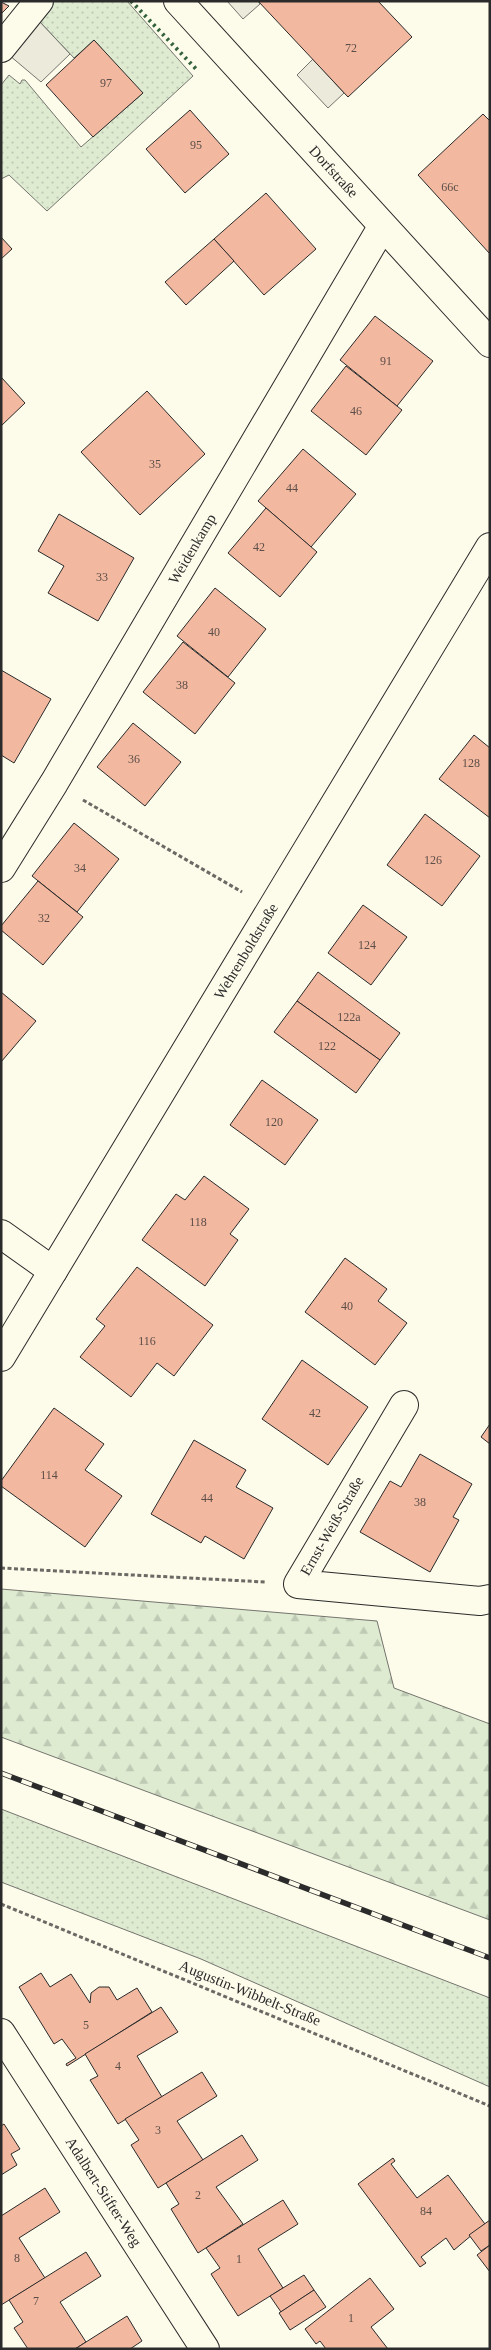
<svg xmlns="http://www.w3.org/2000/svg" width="491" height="2350" viewBox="0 0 491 2350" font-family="Georgia,serif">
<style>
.grass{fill:url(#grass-dots);stroke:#74746e}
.forest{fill:url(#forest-firs);stroke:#74746e}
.parking{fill:#eceadb;stroke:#74746e}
.building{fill:#f2b8a0;stroke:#2b2b2b}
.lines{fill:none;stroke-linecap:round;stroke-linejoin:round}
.minor-casing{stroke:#2b2b2b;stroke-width:30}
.path{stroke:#6a6964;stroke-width:3;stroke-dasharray:4 2.5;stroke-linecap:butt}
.minor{stroke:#fdfbea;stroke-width:28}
.rail-casing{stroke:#2b2b2b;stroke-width:5.5}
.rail{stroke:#fdfbea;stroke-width:4;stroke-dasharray:11;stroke-linecap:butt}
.hedge{stroke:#34623c;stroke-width:4;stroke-dasharray:2.5 4;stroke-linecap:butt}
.labels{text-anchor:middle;stroke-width:4;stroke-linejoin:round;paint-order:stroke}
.number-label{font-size:12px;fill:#5d4e48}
.street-label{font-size:15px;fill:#2b2b2b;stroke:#fdfbea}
</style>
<defs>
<pattern id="grass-dots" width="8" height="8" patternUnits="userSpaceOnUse" patternTransform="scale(1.25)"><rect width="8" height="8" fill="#deebd1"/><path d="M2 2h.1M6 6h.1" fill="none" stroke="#bfcab4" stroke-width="1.8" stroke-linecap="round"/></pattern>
<pattern id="forest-firs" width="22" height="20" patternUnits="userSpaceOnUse" patternTransform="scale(1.25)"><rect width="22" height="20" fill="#deebd1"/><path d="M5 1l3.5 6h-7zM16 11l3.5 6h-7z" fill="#bfcab4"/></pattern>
</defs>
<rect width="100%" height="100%" fill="#fdfbea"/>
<g class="grass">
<path d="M53,1H127L193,76L47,211L9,175L1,179V85L9,75L20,84L22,80H25L81,147L142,94L94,40L74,58L39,21Z"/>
<path d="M1,1809L490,1998V2087L201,1959L1,1882Z"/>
</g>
<path class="forest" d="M1,1589L377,1621L394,1688L490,1724V1920L1,1737Z"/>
<g class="parking">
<path d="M227,1H258L260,4L243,19Z"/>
<path d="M39,21L70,54L41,82L9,55Z"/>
<path d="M313,59L344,93L328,108L297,75Z"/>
</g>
<g class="building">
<path d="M258,1H378L412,37L348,97Z"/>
<path d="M1,2L9,6L1,14Z"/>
<path d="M94,40L143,93L93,137L46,85Z"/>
<path d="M190,110L229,154L185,193L146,149Z"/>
<path d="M483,114L490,121V254L418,175Z"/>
<path d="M266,193L316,249L264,295L214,239Z"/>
<path d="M1,237L12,249L1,259Z"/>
<path d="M214,239L234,261L186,305L165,282Z"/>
<path d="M375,316L433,361L397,406L340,360Z"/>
<path d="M346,366L402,410L366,455L311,411Z"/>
<path d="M1,377L25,403L1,426Z"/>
<path d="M147,391L205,454L140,515L81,452Z"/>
<path d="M303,449L356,494L311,547L258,501Z"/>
<path d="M266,508L317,552L280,597L228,553Z"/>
<path d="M59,514L134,558L98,621L48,593L64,566L38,551Z"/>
<path d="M215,588L266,629L228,677L177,636Z"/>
<path d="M183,642L235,683L195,734L143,692Z"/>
<path d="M1,670L51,699L14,763L1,755Z"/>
<path d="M133,723L181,762L145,806L97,767Z"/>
<path d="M474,735L490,748V818L439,779Z"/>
<path d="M425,814L480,856L442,906L387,865Z"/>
<path d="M74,823L119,859L77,912L32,876Z"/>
<path d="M38,881L83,917L43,965L1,930V926Z"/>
<path d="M363,905L407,937L371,985L328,953Z"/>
<path d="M318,972L400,1033L380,1060L297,1001Z"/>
<path d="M1,992L36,1021L1,1062Z"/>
<path d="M297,1001L380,1060L356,1093L274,1032Z"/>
<path d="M262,1080L318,1120L285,1165L230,1125Z"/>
<path d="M204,1176L249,1209L230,1234L238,1240L205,1286L142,1240L176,1194L185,1200Z"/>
<path d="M345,1258L387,1289L378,1301L407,1323L375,1365L305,1312Z"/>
<path d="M137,1267L213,1325L174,1376L157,1363L131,1397L80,1357L105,1326L96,1319Z"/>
<path d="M302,1360L368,1407L328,1465L262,1419Z"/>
<path d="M54,1408L104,1444L85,1470L122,1496L85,1547L1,1486V1481Z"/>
<path d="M490,1424V1444L481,1437Z"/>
<path d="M194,1440L246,1470L236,1487L273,1508L244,1559L205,1536L201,1543L151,1514Z"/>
<path d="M420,1454L472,1484L453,1517L459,1520L430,1572L360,1532L390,1481L401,1487Z"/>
<path d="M41,1973L50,1987L71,1974L90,2003L91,1993L99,1987H109L117,2000L137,1988L152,2012L67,2066L66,2064L76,2058L62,2039L54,2044L19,1987Z"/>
<path d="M161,2007L178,2032L137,2056L162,2097L118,2124L90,2080L98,2076L85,2054Z"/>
<path d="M202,2072L217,2096L177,2121L203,2160L158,2188L131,2145L139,2140L125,2119Z"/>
<path d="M4,2124L20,2149L11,2154L17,2165L1,2175V2126Z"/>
<path d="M242,2135L258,2160L216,2187L243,2224L198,2253L171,2209L179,2204L166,2183Z"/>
<path d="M393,2158L395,2161L391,2164L417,2198L448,2175L485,2224L454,2250L446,2238L421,2257L426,2263L420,2267L358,2184Z"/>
<path d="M45,2188L60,2212L19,2238L45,2278L1,2305V2216Z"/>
<path d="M283,2200L298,2224L258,2249L283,2288L238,2316L211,2274L220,2268L206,2248Z"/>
<path d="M490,2220V2245L481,2251L469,2235Z"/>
<path d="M490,2245V2272L477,2255Z"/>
<path d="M86,2252L101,2276L60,2302L86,2342L75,2349H28L14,2328L23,2322L9,2300Z"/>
<path d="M304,2275L314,2290L281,2312L270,2296Z"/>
<path d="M370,2278L394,2309L371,2327L388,2349H326L320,2341L316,2344L305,2329Z"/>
<path d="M314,2290L326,2307L290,2330L279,2313Z"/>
<path d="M127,2316L142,2341L130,2349H75Z"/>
</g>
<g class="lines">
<defs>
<g id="minor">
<path id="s1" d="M178,1L490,343"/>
<path d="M1,48L39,1"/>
<path id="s2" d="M1,868L54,783L382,227"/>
<path d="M1,1234L53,1271"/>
<path id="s3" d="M1,1357L490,547"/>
<path d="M404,1405L298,1584L480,1601L490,1599"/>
<path id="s4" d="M1,2033L205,2349"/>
</g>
</defs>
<use href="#minor" class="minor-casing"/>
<g class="path">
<path d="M83,800L242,892"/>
<path d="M1,1568L265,1582"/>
<path d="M1,1904L490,2106"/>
</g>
<use href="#minor" class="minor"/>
<defs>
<path id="rail" d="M1,1773L490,1958"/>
</defs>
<use href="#rail" class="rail-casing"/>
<use href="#rail" class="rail"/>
<path class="hedge" d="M131,1L198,71"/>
</g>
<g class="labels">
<g class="number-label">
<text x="351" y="52">72</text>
<text x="106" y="87">97</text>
<text x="196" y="149">95</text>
<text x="450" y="191">66c</text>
<text x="386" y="365">91</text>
<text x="356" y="415">46</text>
<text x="155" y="468">35</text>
<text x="292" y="492">44</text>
<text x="259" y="551">42</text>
<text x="102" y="581">33</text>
<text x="214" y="636">40</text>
<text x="182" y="689">38</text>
<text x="134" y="763">36</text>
<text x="471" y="767">128</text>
<text x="433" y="864">126</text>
<text x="80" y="872">34</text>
<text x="44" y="922">32</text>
<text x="367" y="949">124</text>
<text x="349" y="1021">122a</text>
<text x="327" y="1050">122</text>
<text x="274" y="1126">120</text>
<text x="198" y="1226">118</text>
<text x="347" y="1310">40</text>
<text x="147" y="1345">116</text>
<text x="315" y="1417">42</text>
<text x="49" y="1479">114</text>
<text x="207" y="1502">44</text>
<text x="420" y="1506">38</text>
<text x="86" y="2029">5</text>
<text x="118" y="2070">4</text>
<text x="158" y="2134">3</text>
<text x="198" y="2199">2</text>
<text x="426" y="2215">84</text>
<text x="17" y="2262">8</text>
<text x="239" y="2263">1</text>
<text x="36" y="2305">7</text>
<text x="351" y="2322">1</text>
</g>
<g class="street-label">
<text dy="5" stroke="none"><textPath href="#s1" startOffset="231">Dorfstraße</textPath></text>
<text dy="5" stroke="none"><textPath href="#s2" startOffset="372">Weidenkamp</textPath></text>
<text dy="5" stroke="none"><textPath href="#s3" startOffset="474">Wehrenboldstraße</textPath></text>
<text transform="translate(332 1526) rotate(-60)" y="5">Ernst-Weiß-Straße</text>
<text transform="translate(250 1993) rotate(22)" y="5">Augustin-Wibbelt-Straße</text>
<text dy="5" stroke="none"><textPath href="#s4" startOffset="189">Adalbert-Stifter-Weg</textPath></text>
</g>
</g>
<rect width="491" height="2350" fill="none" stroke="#2b2b2b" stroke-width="5"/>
</svg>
